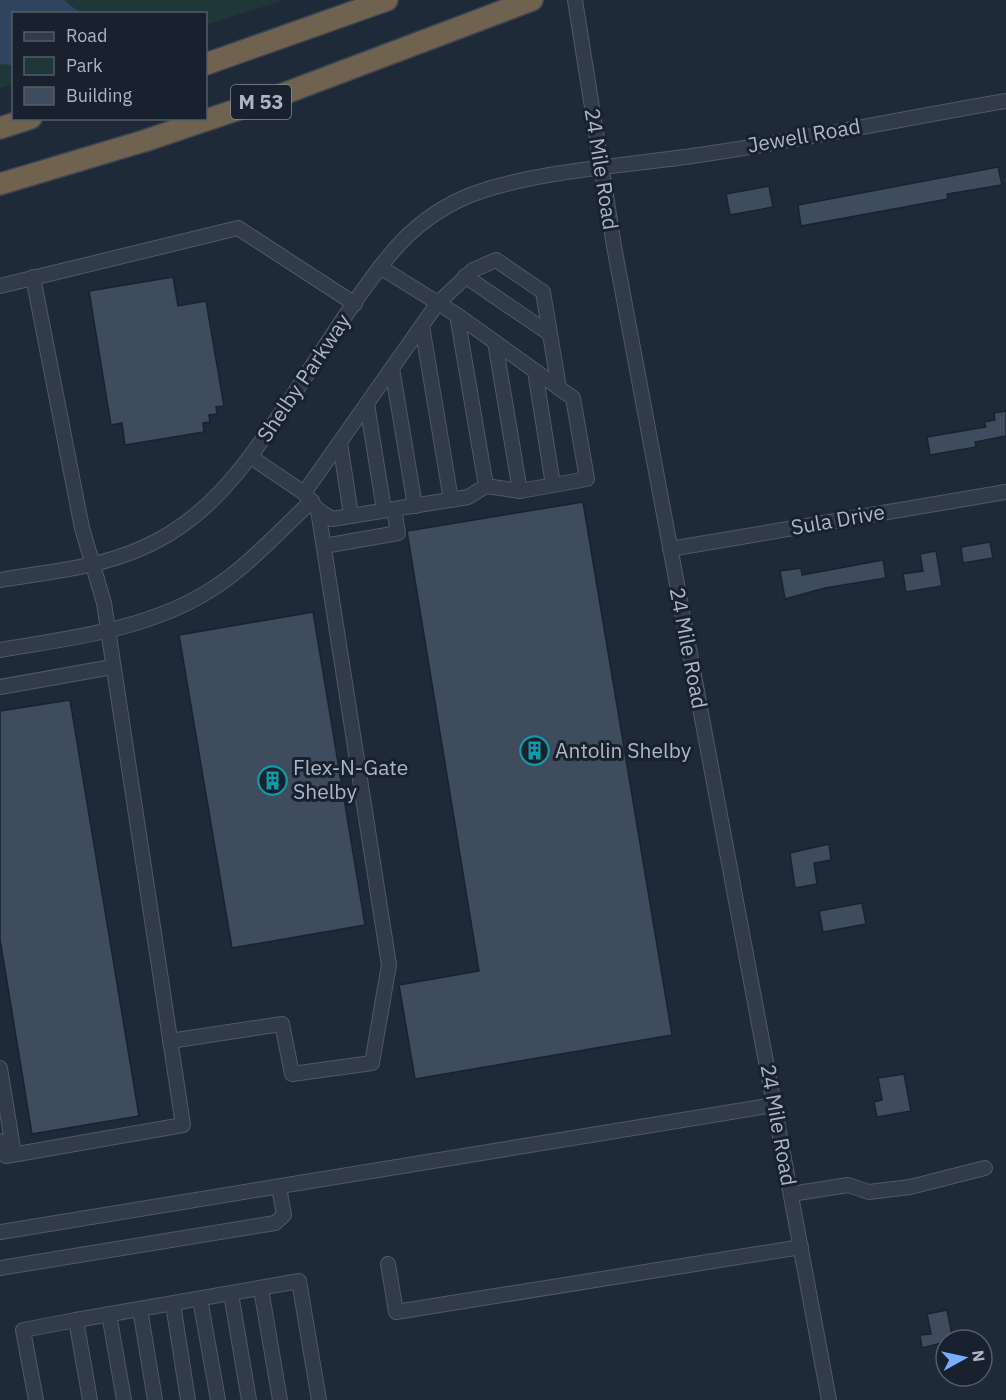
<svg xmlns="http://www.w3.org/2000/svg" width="1006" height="1400" font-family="'IBM Plex Sans',sans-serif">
	<rect width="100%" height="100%" fill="#1e2a38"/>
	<polygon fill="#203739" points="0,0 285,0 206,25 206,14 14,14 13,84 0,88"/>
	<polygon fill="#2f445f" points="0,0 64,0 80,13 14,14 13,65 0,64"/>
	<g fill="#3f4c5e" stroke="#19232f" stroke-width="1.5">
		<polygon points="998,167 1002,185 947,194 948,199 801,226 798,205"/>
		<polygon points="769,186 773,207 730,215 726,194"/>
		<polygon points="173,277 178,306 206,301 224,406 216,407 217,414 209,415 210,422 203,423 204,432 125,445 122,423 111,425 89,291"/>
		<polygon points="1006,411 1006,436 975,442 976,447 930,455 927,437 986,427 984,422 995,420 994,413"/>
		<polygon points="583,502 672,1035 415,1079 399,985 479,971 407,531"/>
		<polygon points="990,542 993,558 963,563 961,547"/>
		<polygon points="936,551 942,586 906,592 903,574 923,571 920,554"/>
		<polygon points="883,560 886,578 825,588 785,599 780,571 801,568 802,575"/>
		<polygon points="313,612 365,925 232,948 179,635"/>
		<polygon points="70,700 139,1116 32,1134 0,939 0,711"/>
		<polygon points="829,844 831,860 814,863 817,884 795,888 790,853"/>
		<polygon points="862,903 866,924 823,932 819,911"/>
		<polygon points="904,1074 911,1111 877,1117 874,1102 882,1100 878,1078"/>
		<polygon points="947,1310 953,1340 922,1348 920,1335 931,1334 927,1314"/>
	</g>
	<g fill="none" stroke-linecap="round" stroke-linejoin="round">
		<defs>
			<g id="minor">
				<polyline points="575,0 614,246 829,1400"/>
				<polyline points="465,276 550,334"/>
				<polyline points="0,286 238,228 355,304"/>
				<polyline points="457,315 486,486"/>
				<polyline points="422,326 451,500"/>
				<polyline points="495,342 520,491"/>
				<polyline points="392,368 415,506"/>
				<polyline points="535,371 553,485"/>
				<polyline points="367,404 384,510"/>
				<polyline points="340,443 351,515"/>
				<polyline points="304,493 437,304 473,270 496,260 543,292 559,388"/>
				<polyline points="318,510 332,519 468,497 486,486 520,491 587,479 573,398 457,315 380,267"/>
				<polyline points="324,546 398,533 394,509"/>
				<polyline points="670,549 1006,492"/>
				<path d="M0,580C47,572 98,568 142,548C207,520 244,467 283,410C318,359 350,304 389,256C410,230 437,209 468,196C532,171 623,166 692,156C797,141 901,119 1006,101"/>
				<path d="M0,650C71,638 146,630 209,591C247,568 279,531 312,501"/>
				<polyline points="0,687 112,667"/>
				<polyline points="170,1041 282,1024 292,1074 372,1063 389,965 318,510 304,493 251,457"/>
				<polyline points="0,1068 14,1154"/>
				<polyline points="0,1141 6,1156 183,1125 104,603 82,528 33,277"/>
				<polyline points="791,1194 848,1185 869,1192 910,1187 985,1168"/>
				<polyline points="0,1232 774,1105"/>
				<polyline points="388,1264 396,1312 801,1247"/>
				<polyline points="0,1268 275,1223 284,1215 279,1187"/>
				<polyline points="261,1289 280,1400"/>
				<polyline points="231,1294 249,1400"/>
				<polyline points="200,1299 218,1400"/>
				<polyline points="173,1304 188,1400"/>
				<polyline points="140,1309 155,1400"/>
				<polyline points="109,1314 124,1400"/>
				<polyline points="36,1400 23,1330 76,1320"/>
				<polyline points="90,1400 76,1320 299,1281 319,1400"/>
			</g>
			<g id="highway">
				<polyline points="206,64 387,0"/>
				<polyline points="0,128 31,118"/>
				<polyline points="0,184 144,141 275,97 532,0"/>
			</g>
		</defs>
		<use href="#minor" stroke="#4f5967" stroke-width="16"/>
		<use href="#highway" stroke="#3c4653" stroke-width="24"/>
		<use href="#minor" stroke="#323c49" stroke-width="14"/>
		<use href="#highway" stroke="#6f624e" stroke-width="21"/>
	</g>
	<defs>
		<symbol id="building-ring" viewBox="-11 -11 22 22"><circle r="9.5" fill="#18212d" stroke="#0f9aa8" stroke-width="1.5"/><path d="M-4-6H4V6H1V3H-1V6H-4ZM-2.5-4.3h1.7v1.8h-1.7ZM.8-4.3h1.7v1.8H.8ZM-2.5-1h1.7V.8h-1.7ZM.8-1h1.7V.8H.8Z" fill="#0f9aa8"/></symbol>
	</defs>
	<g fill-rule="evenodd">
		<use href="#building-ring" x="518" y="734" width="33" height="33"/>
		<use href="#building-ring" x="256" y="764" width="33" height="33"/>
	</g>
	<g text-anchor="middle" stroke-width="6" stroke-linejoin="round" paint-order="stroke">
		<rect fill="#18212d" stroke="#808998" stroke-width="1.5" x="231" y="85" width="60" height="34" rx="4.5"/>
		<g font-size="20" font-weight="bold" fill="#acb6c6">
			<text x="261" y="109">M 53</text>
		</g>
		<g font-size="21" fill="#acb6c6" stroke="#18212d">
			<text transform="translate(804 136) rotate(-10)" y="7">Jewell Road</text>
			<text transform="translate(601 169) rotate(81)" y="7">24 Mile Road</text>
			<text transform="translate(304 378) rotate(-56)" y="7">Shelby Parkway</text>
			<text transform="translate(838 520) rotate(-10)" y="7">Sula Drive</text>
			<text transform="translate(688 648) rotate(79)" y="7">24 Mile Road</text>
			<text transform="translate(778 1125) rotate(80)" y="7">24 Mile Road</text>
		</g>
		<g font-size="21" fill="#acb6c6" stroke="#18212d" text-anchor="start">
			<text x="555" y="758">Antolin Shelby</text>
			<text x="293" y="775">Flex-N-Gate<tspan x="293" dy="24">Shelby</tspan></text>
		</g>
	</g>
	<rect x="12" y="12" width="195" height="108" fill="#18212d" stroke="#535d6a" stroke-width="1.5"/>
	<rect x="24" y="32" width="30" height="9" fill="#323c49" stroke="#535d6a" stroke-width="1.5"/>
	<text x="66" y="42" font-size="18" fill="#acb6c6">Road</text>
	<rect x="24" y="57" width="30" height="18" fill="#203739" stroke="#535d6a" stroke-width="1.5"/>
	<text x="66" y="72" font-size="18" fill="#acb6c6">Park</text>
	<rect x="24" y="87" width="30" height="18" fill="#3f4c5e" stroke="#535d6a" stroke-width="1.5"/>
	<text x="66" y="102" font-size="18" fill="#acb6c6">Building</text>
	<g transform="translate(964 1358) rotate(82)"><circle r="28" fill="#18212d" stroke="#535d6a" stroke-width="1.5"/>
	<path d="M0-4.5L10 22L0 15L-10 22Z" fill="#77afff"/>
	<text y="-9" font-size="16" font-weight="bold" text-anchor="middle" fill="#acb6c6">N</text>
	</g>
</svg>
